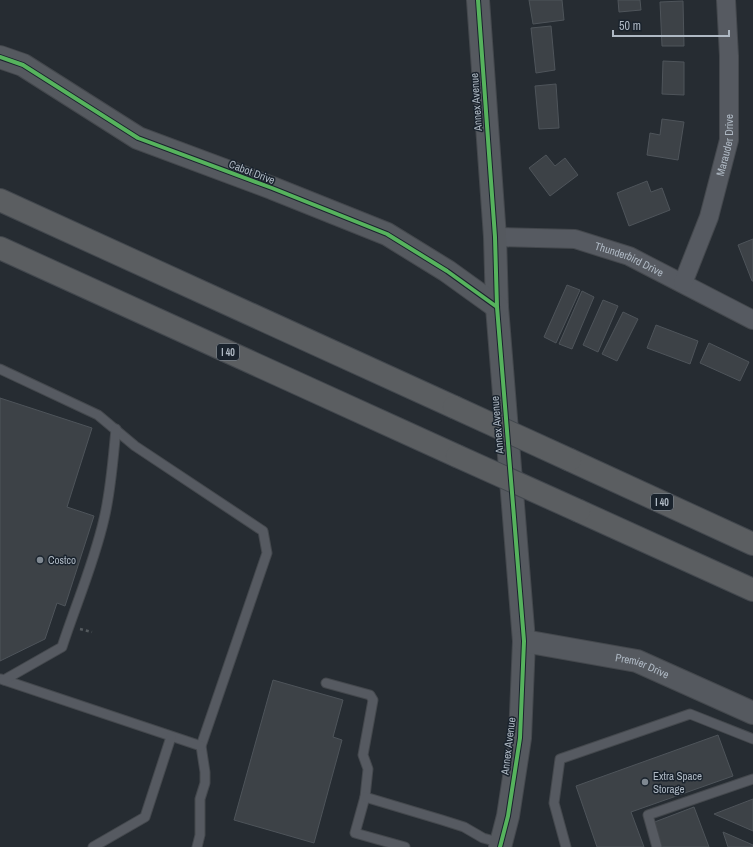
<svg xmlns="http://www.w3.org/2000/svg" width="753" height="847" font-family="'Archivo Narrow',sans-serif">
	<rect width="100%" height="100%" fill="#262c32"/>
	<g fill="#3d4247" stroke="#4e545a">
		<polygon points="529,0 562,0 564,20 533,24"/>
		<polygon points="618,0 640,0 641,10 619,12"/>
		<polygon points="683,1 684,46 662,46 660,2"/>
		<polygon points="551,26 555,70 536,73 531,28"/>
		<polygon points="663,61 684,62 684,95 662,94"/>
		<polygon points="556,84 559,128 539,129 535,86"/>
		<polygon points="662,119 684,122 678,160 647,155 650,133 660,135"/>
		<polygon points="546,155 555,166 565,158 578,175 550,196 529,168"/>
		<polygon points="647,181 651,192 662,188 670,210 629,226 617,193"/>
		<polygon points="753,239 753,281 752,281 738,245"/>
		<polygon points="567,285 580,290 556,343 544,337"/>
		<polygon points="582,291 594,297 572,349 559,344"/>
		<polygon points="603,300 618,306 598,352 583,345"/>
		<polygon points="623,312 638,319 617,361 602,354"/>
		<polygon points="656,325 698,341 690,364 647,348"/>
		<polygon points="709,343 749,362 740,381 700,363"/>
		<polygon points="0,398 92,428 67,507 94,516 65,606 57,603 45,639 0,661"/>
		<polygon points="273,680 343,700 333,737 342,740 314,843 234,820"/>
		<polygon points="718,735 733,776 631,812 644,847 597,847 576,786"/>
		<polygon points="753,799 753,831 714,814"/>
		<polygon points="694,807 709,847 661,847 652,823"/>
		<polygon points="723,832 753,845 753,847 728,847"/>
	</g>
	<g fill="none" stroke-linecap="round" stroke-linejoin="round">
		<defs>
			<g id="lane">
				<polyline points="0,369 98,415 135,446 263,531 267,553 201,746 205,772 205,783 200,799 200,835 197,847"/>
				<polyline points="1,679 201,746"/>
				<path d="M4,680L62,647C76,604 94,563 104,519C111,490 113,459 116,429"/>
				<polyline points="326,683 370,695 373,700 363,755 368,769 365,797 355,833 405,847"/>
				<polyline points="365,797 442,820 464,827 483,838 502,843"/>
				<polyline points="93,847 145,817 171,737"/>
				<polyline points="566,847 554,803 560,759 690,714 753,739"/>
				<polyline points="657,847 648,815 753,779"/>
			</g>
			<g id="street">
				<path id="s1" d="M495,237L575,239L629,256L753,320"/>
				<path id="s2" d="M683,283L709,217L729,140V56L726,0"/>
			</g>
			<g id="secondary">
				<polyline points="478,0 495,237 497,307 524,641 520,738 508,816 500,847"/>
				<polyline points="0,57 23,65 138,138 272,188 387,234 447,271 497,307"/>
				<path id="s3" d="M524,641L637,661L753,713"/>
			</g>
			<g id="highway">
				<polyline points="0,200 454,407"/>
				<polyline points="0,248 457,456"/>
				<polyline points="570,460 753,544"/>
				<polyline points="579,511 753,590"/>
			</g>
		</defs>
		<use href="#lane" stroke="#44484d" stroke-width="11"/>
		<use href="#street" stroke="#44484d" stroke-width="20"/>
		<use href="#secondary" stroke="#44484d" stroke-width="24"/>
		<use href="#highway" stroke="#43484e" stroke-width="24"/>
		<polyline stroke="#545a5e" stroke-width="2.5" stroke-dasharray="3 3" stroke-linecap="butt" points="80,629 92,632"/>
		<use href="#lane" stroke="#565a61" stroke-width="9"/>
		<use href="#street" stroke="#565a61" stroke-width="18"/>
		<use href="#secondary" stroke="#55595f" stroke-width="22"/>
		<use href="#highway" stroke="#5b5e61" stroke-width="22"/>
		<defs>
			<g id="highway-bridge">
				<polyline points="454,407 570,460"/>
				<polyline points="457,456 579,511"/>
			</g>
		</defs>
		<use href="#highway-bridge" stroke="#43484e" stroke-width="24" stroke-linecap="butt"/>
		<use href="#highway-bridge" stroke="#5b5e61" stroke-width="22"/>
		<defs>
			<g id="cycleway">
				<polyline points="478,0 495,237 497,307 524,641 520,738 508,816 500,847"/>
				<polyline points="0,57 23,65 138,138 272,188 387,234 447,271 497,307"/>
			</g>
		</defs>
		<use href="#cycleway" stroke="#1a232d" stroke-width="6"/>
		<use href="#cycleway" stroke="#56b35d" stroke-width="4"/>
	</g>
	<g fill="#7f8891" stroke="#1a232d" stroke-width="1.5">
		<circle cx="40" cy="560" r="4"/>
		<circle cx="645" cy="782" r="4"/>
	</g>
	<g text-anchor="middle" stroke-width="3" stroke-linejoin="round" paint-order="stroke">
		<g fill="#1a232d" stroke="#828c97" stroke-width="1">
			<rect x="217" y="344" width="22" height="16" rx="3"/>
			<rect x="651" y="494" width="22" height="16" rx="3"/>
		</g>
		<g font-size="10" font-weight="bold" fill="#afb9c4">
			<text x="228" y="356">I 40</text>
			<text x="662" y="506">I 40</text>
		</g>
		<g font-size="11" fill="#afb9c4" stroke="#1a232d">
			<text transform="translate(476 102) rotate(-94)" y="4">Annex Avenue</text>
			<text dy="4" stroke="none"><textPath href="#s2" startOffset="145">Marauder Drive</textPath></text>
			<text transform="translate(252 172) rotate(21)" y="4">Cabot Drive</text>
			<text dy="4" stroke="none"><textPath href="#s1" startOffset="138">Thunderbird Drive</textPath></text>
			<text transform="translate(497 425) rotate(-95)" y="4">Annex Avenue</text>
			<text dy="4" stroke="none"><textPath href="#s3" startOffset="121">Premier Drive</textPath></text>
			<text transform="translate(508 746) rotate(-83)" y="4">Annex Avenue</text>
		</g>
		<g font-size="11" fill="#afb9c4" stroke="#1a232d" text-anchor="start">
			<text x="48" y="564">Costco</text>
			<text x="653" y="780">Extra Space<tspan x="653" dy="13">Storage</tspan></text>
		</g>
	</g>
	<path d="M613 30v6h116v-6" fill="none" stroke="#afb9c4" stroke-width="2"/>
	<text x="619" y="30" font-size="12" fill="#afb9c4" stroke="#1a232d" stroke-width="3" paint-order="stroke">50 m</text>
</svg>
